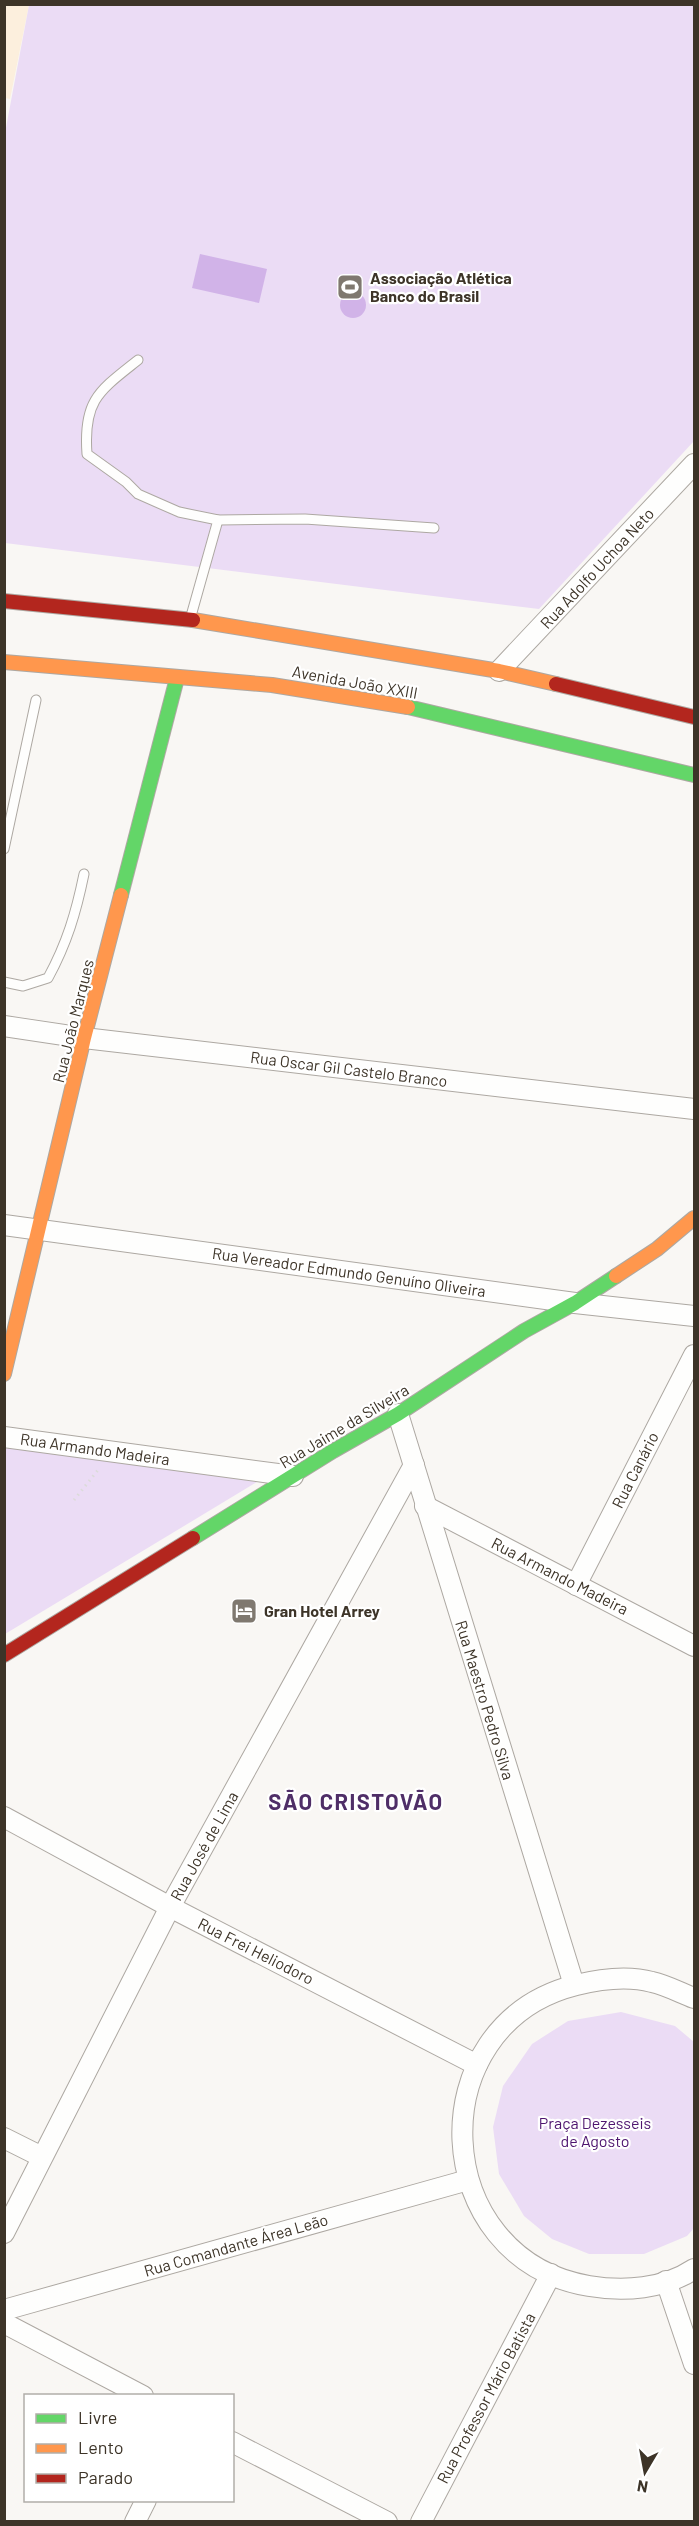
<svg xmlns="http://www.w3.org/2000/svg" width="699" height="2526" font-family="Barlow,sans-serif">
	<rect width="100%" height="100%" fill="#f9f7f4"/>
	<polygon fill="#fcefdd" points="4,5 29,5 10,99 5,98"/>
	<g fill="#ebdcf5">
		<polygon points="29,5 694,5 694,441 539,609 5,543 5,133"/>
		<polygon points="6,1444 257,1482 5,1634"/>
		<polygon points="621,2012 675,2026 694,2042 694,2228 687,2236 644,2254 589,2254 552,2239 524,2216 499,2174 493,2127 503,2086 532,2044 568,2021"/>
	</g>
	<g fill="#d1b3e8">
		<polygon points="200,254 267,269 259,303 192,288"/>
		<circle cx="353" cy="305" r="13"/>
	</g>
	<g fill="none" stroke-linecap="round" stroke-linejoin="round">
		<defs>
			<g id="lane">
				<path d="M138,360C99,391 83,400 87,454L126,482L138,494L179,512L218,520L305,519L434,528"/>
				<polyline points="191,616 218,520"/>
				<polyline points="4,849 36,700"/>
				<path d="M4,982L23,986L48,978C67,943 76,913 84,874"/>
			</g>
			<g id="street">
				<polyline points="499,671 694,464"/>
				<polyline points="4,1026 84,1038 694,1109"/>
				<polyline points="4,1225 575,1303 694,1316"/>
				<polyline points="398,1414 574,1985"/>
				<polyline points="4,1437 293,1476"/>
				<polyline points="425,1506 694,1646"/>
				<polyline points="576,1585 694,1355"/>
				<polyline points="4,1817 170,1907 477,2065"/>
				<path d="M694,1998C681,1993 666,1985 652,1982C627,1975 600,1979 576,1985C417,2025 428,2259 589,2286C624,2292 664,2289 694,2269"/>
				<polyline points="4,2138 42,2157"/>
				<polyline points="4,2233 170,1907 414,1465"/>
				<polyline points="666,2281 694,2364"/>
				<polyline points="4,2310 468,2180"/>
				<polyline points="4,2323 143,2396"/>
				<polyline points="232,2442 387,2522"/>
				<polyline points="135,2522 146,2500"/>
				<polyline points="421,2522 551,2274"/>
			</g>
			<g id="fast">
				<polyline points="408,707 694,775"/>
				<polyline points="121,895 177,678"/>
				<polyline points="193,1538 333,1451 398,1414 524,1331 575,1303 616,1276"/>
			</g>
			<g id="slow">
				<polyline points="193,620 499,671 556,684"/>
				<polyline points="4,662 272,685 408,707"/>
				<polyline points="616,1276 657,1249 694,1218"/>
				<polyline points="4,1374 84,1038 121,895"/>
			</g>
			<g id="jam">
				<polyline points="4,601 193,620"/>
				<polyline points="556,684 694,717"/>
				<polyline points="4,1655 193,1538"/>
			</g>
		</defs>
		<use href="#lane" stroke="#ada8a2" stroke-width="11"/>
		<use href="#street" stroke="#ada8a2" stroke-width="22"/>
		<use href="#fast" stroke="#ada8a2" stroke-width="16"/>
		<use href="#slow" stroke="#ada8a2" stroke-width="16"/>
		<use href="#jam" stroke="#ada8a2" stroke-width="16"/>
		<polyline stroke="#dcdbda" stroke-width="3" stroke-dasharray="1.5 4.5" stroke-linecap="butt" points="74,1500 98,1470"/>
		<use href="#lane" stroke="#fefefd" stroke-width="9"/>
		<use href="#street" stroke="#fefefd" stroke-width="20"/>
		<use href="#fast" stroke="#63d668" stroke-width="14"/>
		<use href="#slow" stroke="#ff974d" stroke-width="14"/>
		<use href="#jam" stroke="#b3261e" stroke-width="14"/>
	</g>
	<defs>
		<symbol id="stadium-square" viewBox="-11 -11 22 22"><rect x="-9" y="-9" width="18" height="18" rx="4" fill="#7f786f" stroke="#fff"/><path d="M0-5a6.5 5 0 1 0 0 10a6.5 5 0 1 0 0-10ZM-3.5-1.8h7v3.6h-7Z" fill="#fff"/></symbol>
		<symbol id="hotel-square" viewBox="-11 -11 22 22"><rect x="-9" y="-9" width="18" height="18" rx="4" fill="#7f786f" stroke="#fff"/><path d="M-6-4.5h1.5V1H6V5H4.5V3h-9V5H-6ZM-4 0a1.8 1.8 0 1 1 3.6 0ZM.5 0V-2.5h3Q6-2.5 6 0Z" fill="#fff"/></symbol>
	</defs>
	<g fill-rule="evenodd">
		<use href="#stadium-square" x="335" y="272" width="30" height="30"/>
		<use href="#hotel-square" x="229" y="1596" width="30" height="30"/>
	</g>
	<g text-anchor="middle" stroke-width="4.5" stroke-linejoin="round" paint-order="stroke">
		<g font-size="16" font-weight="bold" fill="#3d3428" stroke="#fff" text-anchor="start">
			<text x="370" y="284">Associação Atlética<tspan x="370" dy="18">Banco do Brasil</tspan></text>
			<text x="264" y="1617">Gran Hotel Arrey</text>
		</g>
		<g font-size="16" fill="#3d3428" stroke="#fff">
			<text transform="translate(597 568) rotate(-47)" y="6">Rua Adolfo Uchoa Neto</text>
			<text transform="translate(355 682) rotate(10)" y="6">Avenida João XXIII</text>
			<text transform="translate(73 1021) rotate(-76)" y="6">Rua João Marques</text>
			<text transform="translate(349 1069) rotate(7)" y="6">Rua Oscar Gil Castelo Branco</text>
			<text transform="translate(349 1272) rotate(8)" y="6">Rua Vereador Edmundo Genuíno Oliveira</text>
			<text transform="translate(344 1426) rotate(-31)" y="6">Rua Jaime da Silveira</text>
			<text transform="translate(95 1449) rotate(8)" y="6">Rua Armando Madeira</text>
			<text transform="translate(635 1470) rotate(-63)" y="6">Rua Canário</text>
			<text transform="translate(560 1576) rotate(27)" y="6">Rua Armando Madeira</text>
			<text transform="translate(485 1700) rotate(73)" y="6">Rua Maestro Pedro Silva</text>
			<text transform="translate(204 1846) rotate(-61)" y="6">Rua José de Lima</text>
			<text transform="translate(256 1951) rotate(27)" y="6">Rua Frei Heliodoro</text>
			<text transform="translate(236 2245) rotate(-16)" y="6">Rua Comandante Área Leão</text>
			<text transform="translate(486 2398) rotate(-62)" y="6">Rua Professor Mário Batista</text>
		</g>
		<g font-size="16" fill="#4e156f" stroke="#fff">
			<text x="595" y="2129">Praça Dezesseis<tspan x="595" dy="18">de Agosto</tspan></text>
		</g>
		<g font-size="22" font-weight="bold" letter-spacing="1.5" fill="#4f2e67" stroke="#fff">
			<text x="356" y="1810">SÃO CRISTOVÃO</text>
		</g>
	</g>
	<rect width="699" height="2526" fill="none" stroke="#3d3428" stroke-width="12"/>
	<rect x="24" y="2394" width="210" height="108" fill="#ffffff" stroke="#b1aea9" stroke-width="1.5"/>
	<rect x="36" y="2414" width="30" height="9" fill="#63d668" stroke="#b1aea9" stroke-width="1.5"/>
	<text x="78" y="2424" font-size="18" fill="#3d3428">Livre</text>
	<rect x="36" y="2444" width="30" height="9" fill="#ff974d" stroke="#b1aea9" stroke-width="1.5"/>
	<text x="78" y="2454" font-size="18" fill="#3d3428">Lento</text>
	<rect x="36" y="2474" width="30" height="9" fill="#b3261e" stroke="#b1aea9" stroke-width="1.5"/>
	<text x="78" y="2484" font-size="18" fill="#3d3428">Parado</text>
	<g transform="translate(645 2472) rotate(190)" stroke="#ffffff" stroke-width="4.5" paint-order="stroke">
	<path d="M0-4.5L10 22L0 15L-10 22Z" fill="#3d3428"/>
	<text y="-9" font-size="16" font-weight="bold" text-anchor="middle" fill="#3d3428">N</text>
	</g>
</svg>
